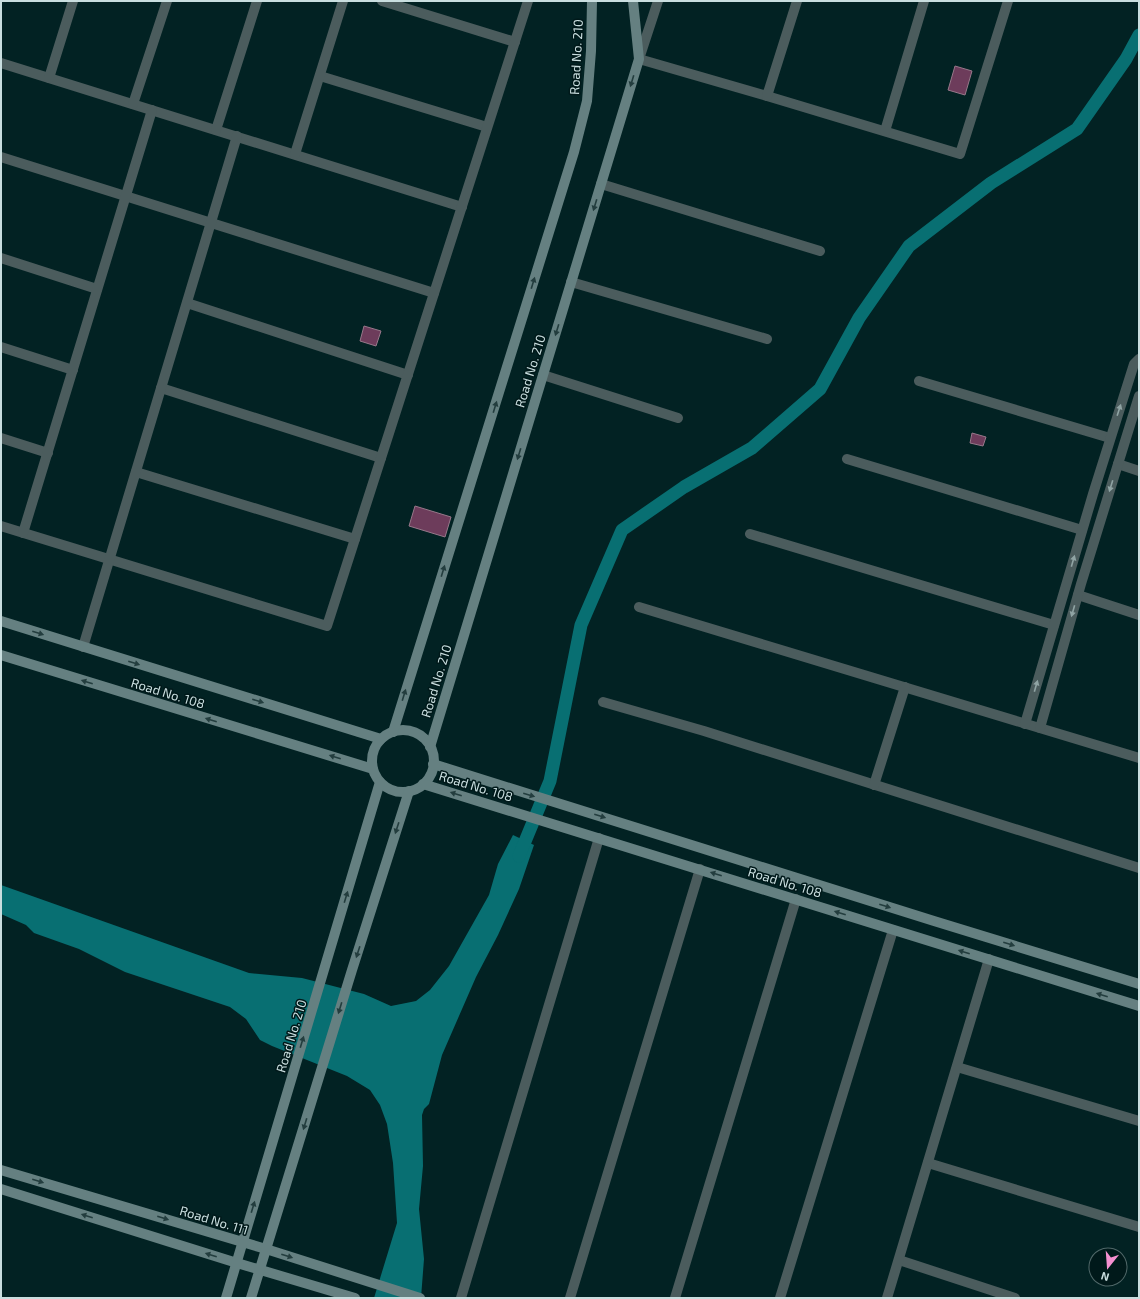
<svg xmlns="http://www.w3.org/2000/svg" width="1140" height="1299" font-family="'Exo 2',sans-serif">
	<rect width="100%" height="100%" fill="#022223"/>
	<polygon fill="#086f72" points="513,835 534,845 519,889 498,935 476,977 442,1055 429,1104 424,1109 422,1115 423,1166 419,1209 424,1259 421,1298 374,1298 397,1223 393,1163 387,1124 380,1105 370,1090 347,1076 272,1046 260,1040 246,1019 230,1007 125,972 79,949 34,933 26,925 1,914 1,885 249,973 302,978 364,994 391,1006 416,1001 430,990 449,966 489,895 498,864"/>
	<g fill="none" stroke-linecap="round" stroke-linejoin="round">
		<polyline stroke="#086f72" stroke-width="13" points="519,856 550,781 581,625 622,530 684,487 752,448 820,389 859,318 909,246 991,183 1077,129 1126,59 1139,35"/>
	</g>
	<g fill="#6d3c5b" stroke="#97788a">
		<polygon points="955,66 972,71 965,95 948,90"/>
		<polygon points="364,326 381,331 376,346 360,341"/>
		<polygon points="972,433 986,437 983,446 970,443"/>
		<polygon points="415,506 451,517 445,537 409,526"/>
	</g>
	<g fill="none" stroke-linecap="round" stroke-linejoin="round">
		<g stroke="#4b5c5d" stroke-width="10">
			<polyline points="382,1 515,42"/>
			<polyline points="658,1 639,59 767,96 960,154 1008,1"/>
			<polyline points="1,63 462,207"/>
			<polyline points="320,76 487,127"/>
			<polyline points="49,78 73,1"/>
			<polyline points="767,96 797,1"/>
			<polyline points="133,104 167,1"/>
			<polyline points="216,130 257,1"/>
			<polyline points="885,131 924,1"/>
			<polyline points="295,154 343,1"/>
			<polyline points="1,157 434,293"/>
			<polyline points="601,184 820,251"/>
			<polyline points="1,258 97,289"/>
			<polyline points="571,282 767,339"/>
			<polyline points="187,303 408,375"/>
			<polyline points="1,347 73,370"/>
			<polyline points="543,375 678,418"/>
			<polyline points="919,381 1110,438"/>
			<polyline points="161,388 381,458"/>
			<polyline points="1,438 48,453"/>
			<polyline points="847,459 1082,530"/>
			<polyline points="1118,464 1139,471"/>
			<polyline points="136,472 355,539"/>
			<polyline points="1,526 327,626 528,1"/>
			<polyline points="23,533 152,110"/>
			<polyline points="750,534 1054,625"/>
			<polyline points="1078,595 1139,615"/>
			<polyline points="639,607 1139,758"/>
			<polyline points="83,647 237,136"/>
			<polyline points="603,702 704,731 1139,868"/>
			<polyline points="1025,724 1093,494 1134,364 1139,359"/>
			<polyline points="1040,728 1081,584 1139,396"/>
			<polyline points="874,785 905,687"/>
			<polyline points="957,1067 1139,1121"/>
			<polyline points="928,1163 1139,1227"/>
			<polyline points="899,1260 1015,1298"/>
			<polyline points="461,1298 599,838"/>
			<polyline points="570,1298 700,869"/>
			<polyline points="675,1298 796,899"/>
			<polyline points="780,1298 893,930"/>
			<polyline points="887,1298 989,959"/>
		</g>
		<g stroke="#658081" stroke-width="10">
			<polyline points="1,621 381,739"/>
			<polyline points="1,655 373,769"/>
			<circle cx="403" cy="761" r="31"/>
			<polyline points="393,732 574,152 587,101 591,51 592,1"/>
			<polyline points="430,747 639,59 633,1"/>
			<polyline points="433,764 934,921 1139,984"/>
			<polyline points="423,784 1139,1006"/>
			<polyline points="1,1170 266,1249 420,1298"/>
			<polyline points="1,1189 237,1263 355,1298"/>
			<polyline points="226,1298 380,782"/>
			<polyline points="251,1298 352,970 409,791"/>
		</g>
	</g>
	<defs><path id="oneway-solid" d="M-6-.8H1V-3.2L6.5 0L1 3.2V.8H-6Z"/></defs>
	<g fill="#233d3e">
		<use href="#oneway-solid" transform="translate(632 81) rotate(107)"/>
		<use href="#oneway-solid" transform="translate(595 205) rotate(107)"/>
		<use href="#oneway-solid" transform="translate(533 283) rotate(-73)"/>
		<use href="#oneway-solid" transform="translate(557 330) rotate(107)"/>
		<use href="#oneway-solid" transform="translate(495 407) rotate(-73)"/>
		<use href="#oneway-solid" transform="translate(519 454) rotate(107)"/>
		<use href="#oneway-solid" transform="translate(443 571) rotate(-73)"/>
		<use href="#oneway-solid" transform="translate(38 633) rotate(17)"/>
		<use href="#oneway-solid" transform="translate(134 663) rotate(17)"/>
		<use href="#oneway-solid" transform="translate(87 682) rotate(-163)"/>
		<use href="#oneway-solid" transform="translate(404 695) rotate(-73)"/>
		<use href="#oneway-solid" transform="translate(258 701) rotate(17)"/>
		<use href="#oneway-solid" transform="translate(211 720) rotate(-163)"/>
		<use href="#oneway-solid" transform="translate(335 757) rotate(-163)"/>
		<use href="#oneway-solid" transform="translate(456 794) rotate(-163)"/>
		<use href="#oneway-solid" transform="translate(529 795) rotate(16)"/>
		<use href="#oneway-solid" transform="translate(600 816) rotate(17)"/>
		<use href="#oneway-solid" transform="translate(397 828) rotate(108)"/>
		<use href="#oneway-solid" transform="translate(716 874) rotate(-163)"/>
		<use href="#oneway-solid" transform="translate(346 897) rotate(-73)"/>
		<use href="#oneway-solid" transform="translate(885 906) rotate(18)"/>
		<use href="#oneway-solid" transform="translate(840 913) rotate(-163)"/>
		<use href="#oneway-solid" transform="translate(1009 944) rotate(17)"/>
		<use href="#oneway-solid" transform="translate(358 952) rotate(108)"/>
		<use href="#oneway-solid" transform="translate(964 952) rotate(-163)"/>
		<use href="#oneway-solid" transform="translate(1102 995) rotate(-163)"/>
		<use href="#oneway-solid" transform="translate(340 1008) rotate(107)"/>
		<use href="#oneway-solid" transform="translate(302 1042) rotate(-73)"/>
		<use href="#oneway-solid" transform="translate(305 1124) rotate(107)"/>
		<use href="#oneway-solid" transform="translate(38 1181) rotate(17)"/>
		<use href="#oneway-solid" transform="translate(253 1207) rotate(-73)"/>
		<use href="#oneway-solid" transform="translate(87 1216) rotate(-163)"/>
		<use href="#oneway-solid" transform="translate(163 1218) rotate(17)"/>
		<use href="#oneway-solid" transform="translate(211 1255) rotate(-163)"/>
		<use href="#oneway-solid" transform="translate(287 1256) rotate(18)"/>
	</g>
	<g fill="#90a4a4">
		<use href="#oneway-solid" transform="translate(1119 410) rotate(-72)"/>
		<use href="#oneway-solid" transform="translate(1111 486) rotate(107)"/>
		<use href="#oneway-solid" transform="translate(1073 561) rotate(-74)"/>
		<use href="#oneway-solid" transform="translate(1073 611) rotate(106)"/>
		<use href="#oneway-solid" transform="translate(1036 686) rotate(-74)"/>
	</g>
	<g text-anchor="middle" stroke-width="3" stroke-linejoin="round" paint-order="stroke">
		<g font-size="13" fill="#c9dedf" stroke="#00191a">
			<text transform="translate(576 57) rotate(-87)" y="5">Road No. 210</text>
			<text transform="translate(530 371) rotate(-73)" y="5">Road No. 210</text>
			<text transform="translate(436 681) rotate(-73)" y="5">Road No. 210</text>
			<text transform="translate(168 693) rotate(17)" y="5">Road No. 108</text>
			<text transform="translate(476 786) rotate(17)" y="5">Road No. 108</text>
			<text transform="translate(785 882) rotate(17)" y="5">Road No. 108</text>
			<text transform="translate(291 1036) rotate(-73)" y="5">Road No. 210</text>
			<text transform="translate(214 1220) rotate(17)" y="5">Road No. 111</text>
		</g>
	</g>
	<rect width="1140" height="1299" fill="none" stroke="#c9dedf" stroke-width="4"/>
	<g transform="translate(1108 1267) rotate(197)"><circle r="19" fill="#00191a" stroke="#506869"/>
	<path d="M0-3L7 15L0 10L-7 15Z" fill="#f590d1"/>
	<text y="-6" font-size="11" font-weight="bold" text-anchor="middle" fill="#c9dedf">N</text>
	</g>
</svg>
